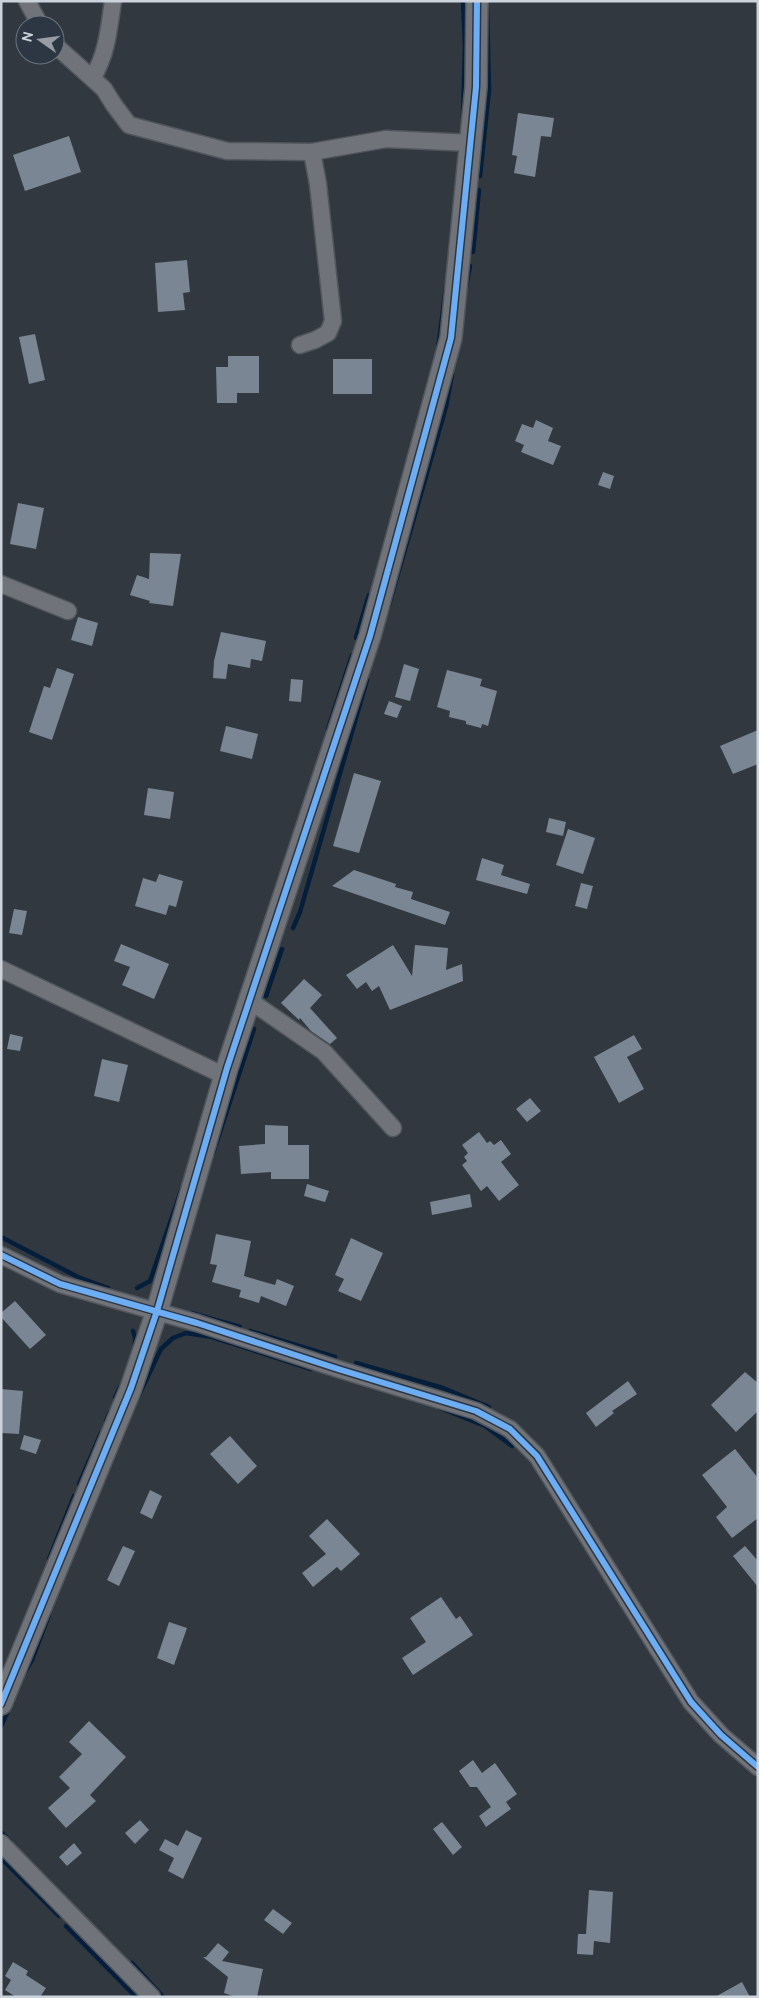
<svg xmlns="http://www.w3.org/2000/svg" width="759" height="1998" font-family="Cabin,sans-serif">
	<rect width="100%" height="100%" fill="#32383f"/>
	<g fill="none" stroke-linecap="round" stroke-linejoin="round">
		<g stroke="#041e3b" stroke-width="4.5">
			<polyline points="463,117 465,46 463,1"/>
			<polyline points="480,176 489,90 487,8"/>
			<polyline points="473,252 479,190"/>
			<polyline points="466,287 470,266"/>
			<polyline points="438,349 446,287"/>
			<polyline points="389,605 446,407 452,374"/>
			<polyline points="356,638 369,595"/>
			<polyline points="328,729 352,655"/>
			<polyline points="293,928 300,912 367,680"/>
			<polyline points="266,996 282,949"/>
			<polyline points="213,1153 254,1029"/>
			<polyline points="1,1237 78,1277 108,1288"/>
			<polyline points="137,1288 150,1281 182,1188"/>
			<polyline points="191,1313 240,1327"/>
			<polyline points="133,1331 135,1337 135,1347"/>
			<polyline points="250,1331 335,1357"/>
			<polyline points="356,1363 443,1388 489,1407"/>
			<polyline points="139,1395 161,1349 173,1338 186,1333 212,1337 311,1369"/>
			<polyline points="115,1398 120,1387"/>
			<polyline points="440,1408 485,1426 512,1446"/>
			<polyline points="106,1421 110,1412"/>
			<polyline points="79,1484 101,1433"/>
			<polyline points="49,1559 74,1496"/>
			<polyline points="25,1672 32,1660 49,1615"/>
			<polyline points="1,1726 9,1709"/>
			<polyline points="1,1832 10,1841"/>
			<polyline points="1,1858 59,1916"/>
			<polyline points="66,1926 136,1997"/>
			<polyline points="132,1963 163,1997"/>
		</g>
	</g>
	<g fill="#7a8694">
		<polygon points="518,113 554,118 551,137 541,136 535,177 514,173 517,156 512,155"/>
		<polygon points="69,136 81,172 25,191 13,155"/>
		<polygon points="187,260 190,292 183,293 185,310 158,312 155,263"/>
		<polygon points="35,334 45,380 29,384 19,337"/>
		<polygon points="228,356 259,356 259,393 237,393 237,403 217,403 216,367 228,367"/>
		<rect x="333" y="359" width="39" height="35"/>
		<polygon points="536,420 553,428 548,441 561,446 553,465 521,452 524,445 515,441 522,424 533,428"/>
		<polygon points="603,472 614,476 610,489 598,485"/>
		<polygon points="18,503 44,508 36,549 10,544"/>
		<polygon points="150,553 181,554 173,606 149,603 150,601 130,595 137,575 149,579"/>
		<polygon points="78,617 98,623 92,646 71,640"/>
		<polygon points="221,632 266,641 262,661 251,659 250,668 228,664 226,679 213,678 214,661"/>
		<polygon points="404,664 419,669 410,701 395,697"/>
		<polygon points="57,668 74,674 52,740 29,732 44,686 50,688"/>
		<polygon points="447,670 482,679 480,686 497,691 488,726 482,724 481,728 466,724 466,721 449,717 450,711 437,707"/>
		<polygon points="291,679 303,680 301,702 289,701"/>
		<polygon points="389,701 402,706 397,718 384,714"/>
		<polygon points="226,726 258,734 252,759 220,751"/>
		<polygon points="758,730 758,764 733,774 720,746"/>
		<polygon points="354,773 381,781 359,853 333,846"/>
		<polygon points="148,788 174,792 170,819 144,815"/>
		<polygon points="549,818 566,822 563,836 546,832"/>
		<polygon points="568,829 595,838 583,874 556,865"/>
		<polygon points="482,858 504,865 501,875 530,884 527,894 476,880"/>
		<polygon points="354,870 396,884 395,887 413,892 411,899 450,912 445,925 332,886"/>
		<polygon points="159,874 183,881 176,907 169,905 166,915 135,906 143,878 156,882"/>
		<polygon points="581,883 593,886 587,909 575,906"/>
		<polygon points="14,909 27,911 22,935 9,933"/>
		<polygon points="121,944 169,964 154,999 122,985 130,967 114,961"/>
		<polygon points="393,945 412,976 415,945 448,948 446,970 462,964 463,981 390,1010 379,986 372,991 366,982 357,989 346,975"/>
		<polygon points="304,979 322,995 310,1008 337,1038 330,1044 311,1031 300,1018 299,1020 281,1003"/>
		<polygon points="10,1034 23,1037 20,1051 7,1049"/>
		<polygon points="634,1035 642,1049 627,1057 644,1089 619,1103 594,1057"/>
		<polygon points="102,1059 128,1065 119,1102 94,1096"/>
		<polygon points="530,1098 541,1111 527,1122 516,1109"/>
		<polygon points="265,1125 288,1126 288,1145 309,1145 309,1179 271,1179 271,1172 241,1174 239,1146 265,1144"/>
		<polygon points="479,1132 487,1143 490,1141 494,1145 501,1140 511,1154 501,1162 519,1185 499,1201 487,1186 481,1191 462,1165 467,1161 464,1157 468,1153 462,1145"/>
		<polygon points="307,1184 329,1191 325,1202 304,1196"/>
		<polygon points="470,1194 472,1207 432,1215 430,1202"/>
		<polygon points="216,1234 251,1241 244,1276 275,1285 277,1279 294,1286 286,1306 261,1296 259,1303 239,1297 241,1290 212,1282 217,1265 210,1264"/>
		<polygon points="351,1238 383,1253 361,1301 338,1291 344,1279 335,1275"/>
		<polygon points="15,1301 46,1335 30,1349 1,1317 1,1313"/>
		<polygon points="745,1372 758,1383 758,1411 736,1432 711,1405"/>
		<polygon points="628,1381 637,1394 612,1411 614,1413 596,1427 586,1413"/>
		<polygon points="1,1389 23,1391 19,1434 1,1433"/>
		<polygon points="24,1435 41,1440 36,1454 20,1449"/>
		<polygon points="230,1436 257,1466 238,1484 210,1454"/>
		<polygon points="735,1449 758,1478 758,1518 732,1538 716,1517 727,1507 702,1475"/>
		<polygon points="150,1490 162,1496 152,1519 140,1513"/>
		<polygon points="327,1519 360,1554 341,1571 337,1567 313,1587 302,1573 326,1554 309,1536"/>
		<polygon points="123,1546 135,1551 119,1586 107,1580"/>
		<polygon points="745,1546 758,1561 758,1587 733,1556"/>
		<polygon points="441,1597 456,1619 460,1616 473,1635 413,1675 402,1658 426,1642 410,1618"/>
		<polygon points="169,1622 187,1628 174,1665 157,1658"/>
		<polygon points="89,1721 126,1757 90,1795 96,1801 66,1828 48,1808 70,1788 59,1777 82,1754 69,1742"/>
		<polygon points="473,1760 482,1773 495,1763 517,1794 506,1802 511,1809 486,1827 479,1816 491,1807 477,1787 470,1787 459,1771"/>
		<polygon points="140,1820 149,1830 135,1844 125,1833"/>
		<polygon points="442,1822 462,1847 453,1855 433,1829"/>
		<polygon points="186,1830 202,1838 183,1879 168,1871 174,1858 159,1850 165,1839 178,1846"/>
		<polygon points="74,1843 82,1853 67,1866 59,1857"/>
		<polygon points="589,1890 613,1892 610,1943 594,1941 593,1955 577,1954 578,1934 586,1934"/>
		<polygon points="273,1909 292,1923 283,1934 264,1920"/>
		<polygon points="218,1943 229,1952 222,1961 263,1969 257,1997 236,1997 224,1993 228,1977 203,1957 206,1957"/>
		<polygon points="13,1962 28,1971 26,1975 46,1988 40,1997 16,1997 5,1990 11,1980 5,1976"/>
		<polygon points="742,1982 750,1997 715,1997"/>
	</g>
	<g fill="none" stroke-linecap="round" stroke-linejoin="round">
		<defs>
			<g id="minor">
				<polyline points="27,1 40,25"/>
				<polyline points="55,45 104,89 114,105 129,125 227,151 312,152 386,139 471,143"/>
				<path d="M93,77C107,54 109,28 113,1"/>
				<polyline points="300,345 315,340 328,333 333,321 318,184 312,152"/>
				<polyline points="1,584 68,611"/>
				<polyline points="1,969 225,1076"/>
				<polyline points="249,1000 324,1052 393,1128"/>
				<polyline points="1,1255 60,1284 197,1323 338,1369 476,1411 510,1429 537,1456 691,1702 721,1735 758,1767"/>
				<polyline points="1,1843 152,1997"/>
			</g>
			<polyline id="tertiary" points="1,1704 131,1388 157,1311 227,1068 370,636 451,338 476,87 477,1"/>
		</defs>
		<use href="#minor" stroke="#51565d" stroke-width="19"/>
		<use href="#tertiary" stroke="#51565d" stroke-width="24"/>
		<use href="#minor" stroke="#70747a" stroke-width="16"/>
		<use href="#tertiary" stroke="#70747a" stroke-width="21"/>
		<defs>
			<g id="cycleway">
				<polyline points="1,1255 60,1284 197,1323 338,1369 476,1411 510,1429 537,1456 691,1702 721,1735 758,1767"/>
				<polyline points="1,1704 131,1388 157,1311 227,1068 370,636 451,338 476,87 477,1"/>
			</g>
		</defs>
		<use href="#cycleway" stroke="#2d3744" stroke-width="9"/>
		<use href="#cycleway" stroke="#6dadf4" stroke-width="6"/>
	</g>
	<rect width="759" height="1998" fill="none" stroke="#cdd3dc" stroke-width="5"/>
	<g transform="translate(40 40) rotate(284)"><circle r="24" fill="#2d3744" stroke="#6d7581"/>
	<path d="M0-4L9 19L0 12L-9 19Z" fill="#979da5"/>
	<text y="-8" font-size="14" font-weight="bold" text-anchor="middle" fill="#cdd3dc">N</text>
	</g>
</svg>
